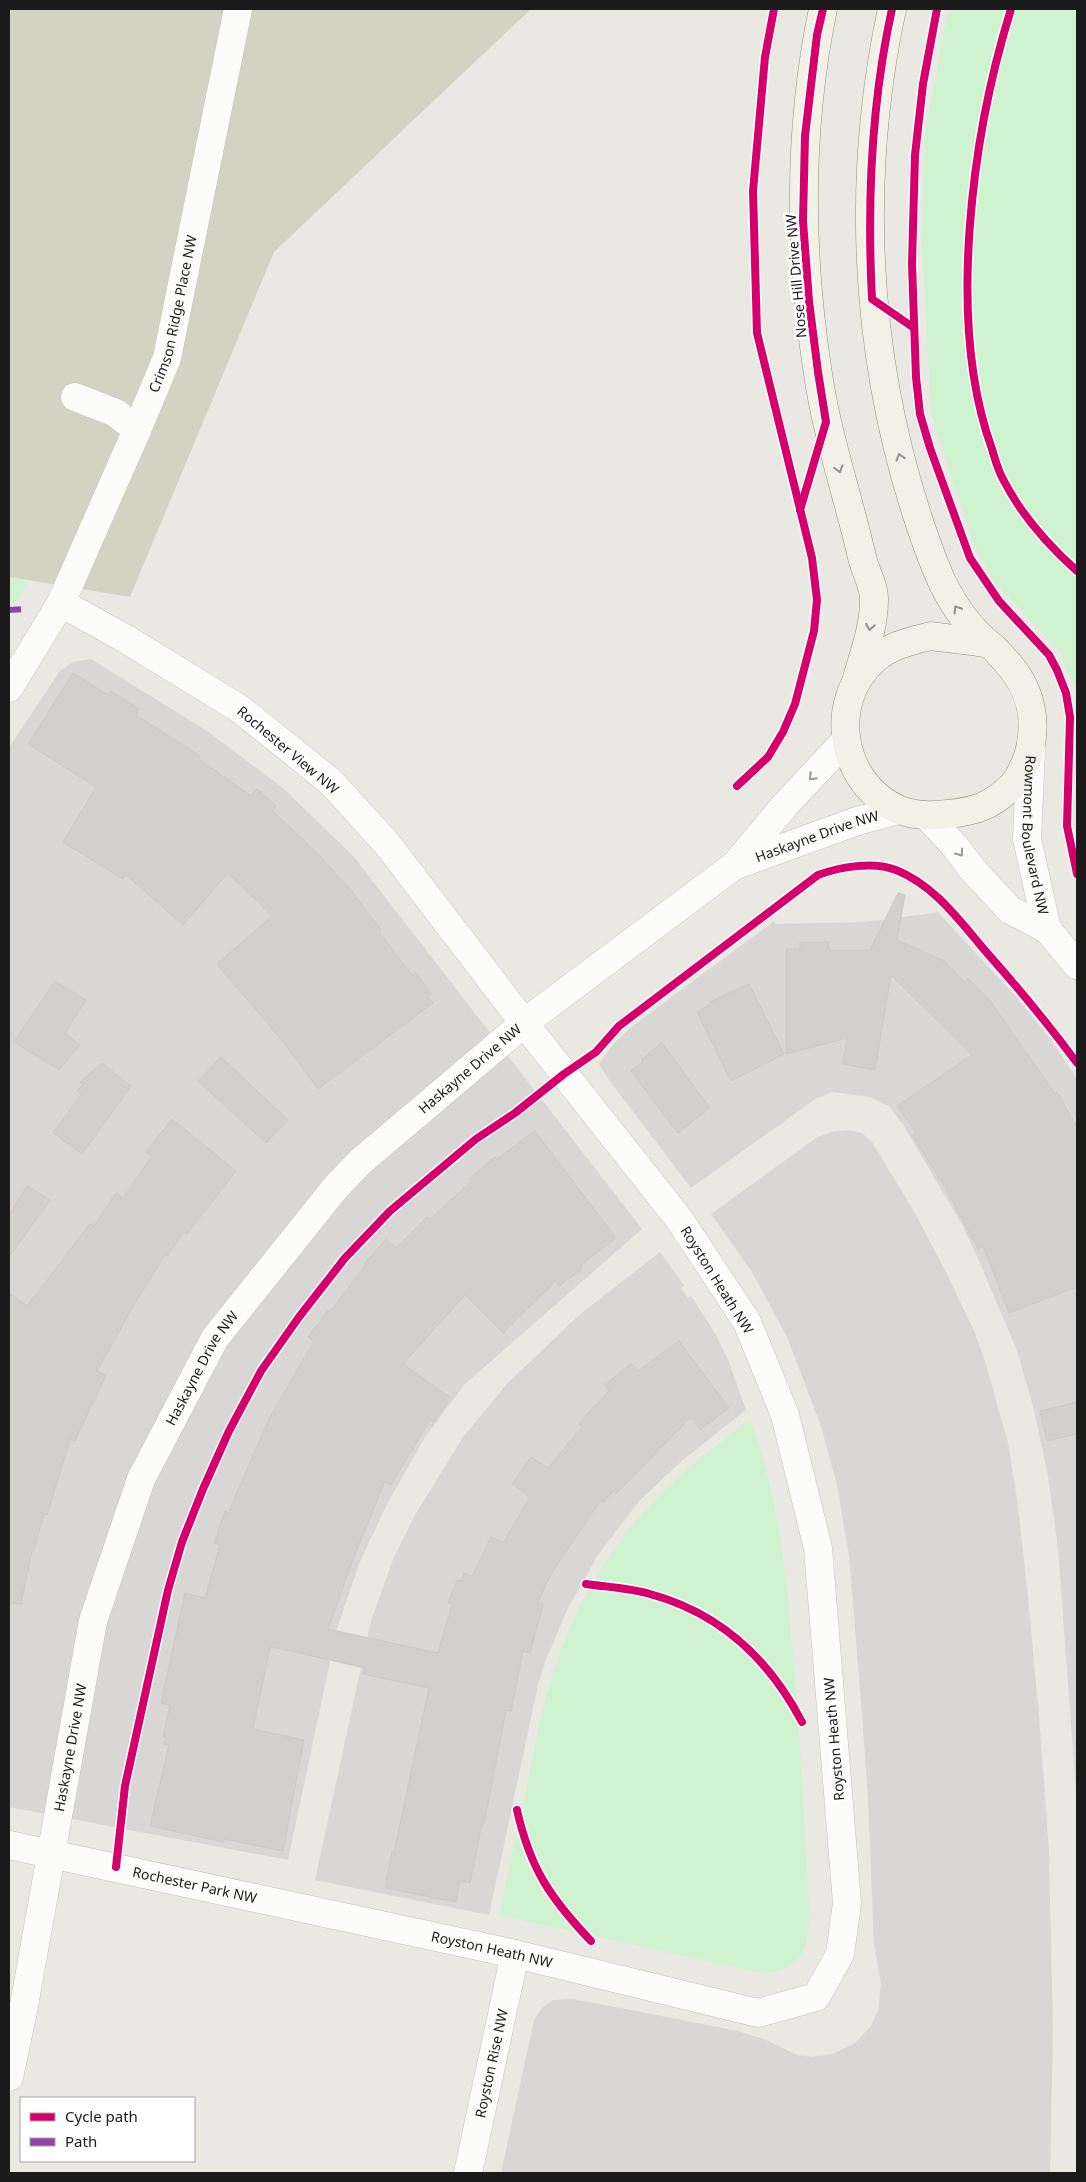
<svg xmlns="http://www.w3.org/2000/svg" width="1086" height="2182" font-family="'Noto Sans',sans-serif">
	<rect width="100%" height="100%" fill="#eae8e3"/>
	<g fill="#d9d7d5">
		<polygon points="91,659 207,731 283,788 354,857 642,1229 465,1384 425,1437 386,1506 359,1564 337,1629 288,1860 9,1807 9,745 10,746 59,672 73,662"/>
		<polygon points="937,911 1017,998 1049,1037 1077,1079 1077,1806 1058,1548 1048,1476 1033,1406 1016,1348 976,1254 961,1223 904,1126 889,1106 870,1097 833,1092 817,1098 691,1188 609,1080 599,1064 614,1043 634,1025 774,921 776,924 863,922 935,913"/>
		<polygon points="847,1130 862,1133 872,1142 915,1213 947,1274 975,1333 985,1361 1008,1443 1017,1499 1027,1588 1039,1715 1049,1851 1053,2031 1050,2173 501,2173 534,2020 542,2008 553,2000 573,1999 605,2005 738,2031 766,2040 797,2055 812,2057 833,2054 855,2043 871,2026 878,2011 881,1984 874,1944 868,1799 863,1727 849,1555 837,1485 821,1426 787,1337 752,1272 711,1214 816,1138 831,1132"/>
		<polygon points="660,1252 684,1285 681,1288 688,1298 691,1296 715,1333 729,1362 746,1410 684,1459 640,1500 598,1555 567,1610 546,1660 538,1685 489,1915 315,1880 371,1621 394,1557 415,1515 463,1437 507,1384 579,1315"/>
	</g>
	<polygon fill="#d3d3c4" points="9,9 531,9 274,252 130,597 9,577"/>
	<g fill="#cff2d1">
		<polygon points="948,9 1077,9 1077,694 1061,654 993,580 973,543 931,413 922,245 924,140"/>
		<polygon points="9,577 29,580 9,615"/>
		<path d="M749,1420C778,1492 786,1569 792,1646C798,1709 802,1772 805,1835C806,1861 813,1927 805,1948C798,1966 779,1973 761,1973L499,1915C509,1867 520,1819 530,1771C538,1730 546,1690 561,1650C581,1594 615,1541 657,1498C685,1468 718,1445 749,1420Z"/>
	</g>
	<g fill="#d2d0cc" stroke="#cdc9c4">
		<polygon points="73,673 108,695 111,691 139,709 136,715 200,756 198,758 251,796 257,789 276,806 273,811 319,855 353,893 381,930 379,932 412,975 415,972 431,994 428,997 433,1003 318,1089 284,1043 217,964 272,916 228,873 183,925 126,875 123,879 63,842 96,787 28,744"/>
		<polygon points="898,893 905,895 897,940 944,961 965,982 968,978 991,1002 1055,1094 1057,1092 1077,1127 1077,1287 1009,1313 983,1246 978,1249 946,1189 912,1135 916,1133 897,1106 972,1055 891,975 875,1070 843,1064 847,1038 786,1054 786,949 800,949 800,942 828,942 829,950 870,950"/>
		<polygon points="55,981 86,1000 65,1033 80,1045 59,1070 14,1042"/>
		<polygon points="749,984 784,1054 731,1081 697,1012 711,1004 710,1002"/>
		<polygon points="662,1043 710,1108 678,1133 631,1071 643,1062 641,1060"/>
		<polygon points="221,1057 288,1120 266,1143 198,1081"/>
		<polygon points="102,1063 131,1086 82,1154 53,1133 81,1095 77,1091 83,1084 80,1082"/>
		<polygon points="172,1119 236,1171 187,1234 184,1232 167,1256 165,1255 134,1305 97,1371 106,1375 75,1441 70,1439 47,1515 44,1514 33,1552 32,1551 21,1604 9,1603 9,1293 27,1306 90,1224 94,1226 116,1193 123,1198 152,1156 146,1152"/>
		<polygon points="535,1131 616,1238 581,1265 583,1268 559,1286 555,1282 503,1333 465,1295 403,1364 451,1398 433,1422 430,1420 391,1485 385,1481 354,1557 328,1629 438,1653 452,1604 448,1603 457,1580 461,1581 464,1573 472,1576 491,1537 503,1543 530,1497 512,1484 531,1457 548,1468 582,1427 579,1423 609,1391 605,1385 631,1363 638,1371 679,1341 729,1408 700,1430 691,1417 616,1494 613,1491 604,1502 601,1500 552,1572 538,1602 543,1604 530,1653 523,1651 511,1711 506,1710 487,1809 484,1823 482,1823 470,1883 460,1881 456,1902 385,1888 392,1852 394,1852 429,1688 363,1674 365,1668 273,1647 270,1648 253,1729 304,1740 283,1851 224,1839 223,1842 150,1826 169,1745 164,1744 166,1737 163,1736 170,1705 161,1703 185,1593 205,1598 220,1545 214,1543 225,1511 228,1513 269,1419 314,1341 308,1337 328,1310 330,1312 365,1266 364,1264 386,1239 396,1248 427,1217 430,1219 471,1182 469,1179 495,1157 497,1159"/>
		<polygon points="27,1186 50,1200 9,1257 9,1215"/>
		<polygon points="1077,1402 1077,1434 1047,1441 1040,1411"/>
	</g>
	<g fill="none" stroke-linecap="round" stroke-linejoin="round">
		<defs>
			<g id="street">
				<polyline points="75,397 116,413 137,430"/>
				<path id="s1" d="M9,688L61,603L137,430L167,358L238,9"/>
				<path id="s2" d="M1031,750L1027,839L1047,929"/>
				<polyline points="927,816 954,845 972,869 1010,910 1047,929 1077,965"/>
				<path id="s3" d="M736,865L857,821L899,810"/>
				<path id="s4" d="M9,1845L515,1954L758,2013L816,1997L840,1954L847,1903L818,1548L785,1415L747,1322L679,1219L524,1023L388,845L331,782L240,709L126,639L61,603"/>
				<path id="s5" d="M9,2077L23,2011L93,1621L141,1479L215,1338L336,1187L360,1162L524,1023L735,865L786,804L845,741"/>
				<path id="s6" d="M468,2173L515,1954"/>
			</g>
			<g id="secondary">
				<path d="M823,9C798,129 799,253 818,374C827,436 848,496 862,557C865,571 875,587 874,601C874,628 863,656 856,682"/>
				<path d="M892,9C856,176 864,349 916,512C932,561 948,611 990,645"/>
				<path d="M931,636C942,638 983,641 990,645C995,648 1000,655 1004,659C1030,686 1039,720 1028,756C1024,767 1020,777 1012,786C991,806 977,811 948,814C932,816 915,816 900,810C840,785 826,701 875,659C891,645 911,641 931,636Z"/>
			</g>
		</defs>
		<use href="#street" stroke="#c2c2bf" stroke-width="29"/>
		<use href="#secondary" stroke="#90937b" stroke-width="29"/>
		<use href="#street" stroke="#fcfcfb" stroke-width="28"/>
		<use href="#secondary" stroke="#f1f1e8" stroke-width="28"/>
		<polyline stroke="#8e44ad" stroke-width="6" stroke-dasharray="12 6" stroke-linecap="butt" points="9,610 23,609"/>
		<defs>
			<g id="cycleway">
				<path d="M892,9C871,104 867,202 872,299L914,328"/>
				<polyline points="937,9 923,84 915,155 912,264 916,377 920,414 930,448 970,558 999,601 1049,655 1057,670 1066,693 1070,717 1067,826 1077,874"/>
				<path d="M1011,9C972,135 946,323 992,449C995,459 998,471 1004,481C1022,516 1048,545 1077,571"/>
				<polyline points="800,510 826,422 818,372 809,301 803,221 805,136 817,35 823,9"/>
				<polyline points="737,786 768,757 783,732 795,704 814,631 817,600 812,558 757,333 753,191 765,57 774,9"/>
				<path d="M586,1584C607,1587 629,1588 650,1594C720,1613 769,1659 802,1722"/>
				<path d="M517,1810C530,1868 550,1898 591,1941"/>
				<path d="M116,1867L125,1786L168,1590L182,1542L203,1489L229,1431L261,1371L299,1317L345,1258L390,1211L476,1139L515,1113L564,1074L596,1052L619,1026L818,875C840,867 873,861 896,870C936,886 961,923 988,954C1019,989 1049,1025 1077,1063"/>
			</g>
		</defs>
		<use href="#cycleway" stroke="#fff" stroke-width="11"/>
		<use href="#cycleway" stroke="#d6006c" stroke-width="8"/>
	</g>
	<defs><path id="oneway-chevron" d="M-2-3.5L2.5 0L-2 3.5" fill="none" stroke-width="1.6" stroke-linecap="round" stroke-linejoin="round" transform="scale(1.25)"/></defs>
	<g stroke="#91918c">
		<use href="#oneway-chevron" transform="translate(900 457) rotate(-106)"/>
		<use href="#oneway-chevron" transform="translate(839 469) rotate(74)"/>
		<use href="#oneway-chevron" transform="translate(957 609) rotate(-123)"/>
		<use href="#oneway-chevron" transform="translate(870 627) rotate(99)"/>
	</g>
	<g stroke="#979796">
		<use href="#oneway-chevron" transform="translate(812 777) rotate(134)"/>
		<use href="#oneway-chevron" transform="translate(960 853) rotate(54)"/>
	</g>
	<g text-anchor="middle" stroke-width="5" stroke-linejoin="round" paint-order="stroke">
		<g font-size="14" fill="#1b1b1b" stroke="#fff">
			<text transform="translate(796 276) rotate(-95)" y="5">Nose Hill Drive NW</text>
			<text dy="5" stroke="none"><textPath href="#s1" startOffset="411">Crimson Ridge Place NW</textPath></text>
			<text transform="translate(288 750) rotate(40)" y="5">Rochester View NW</text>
			<text dy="5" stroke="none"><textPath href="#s2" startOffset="86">Rowmont Boulevard NW</textPath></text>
			<text dy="5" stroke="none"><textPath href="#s3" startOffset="86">Haskayne Drive NW</textPath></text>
			<text dy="5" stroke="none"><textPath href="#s5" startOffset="1145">Haskayne Drive NW</textPath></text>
			<text transform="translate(717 1280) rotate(58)" y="5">Royston Heath NW</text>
			<text dy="5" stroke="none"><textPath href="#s5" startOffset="740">Haskayne Drive NW</textPath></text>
			<text transform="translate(834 1739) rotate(-95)" y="5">Royston Heath NW</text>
			<text dy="5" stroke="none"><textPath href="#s5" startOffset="335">Haskayne Drive NW</textPath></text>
			<text dy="5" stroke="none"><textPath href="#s4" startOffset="190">Rochester Park NW</textPath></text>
			<text dy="5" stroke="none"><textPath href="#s4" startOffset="494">Royston Heath NW</textPath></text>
			<text dy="5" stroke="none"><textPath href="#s6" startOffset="112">Royston Rise NW</textPath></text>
		</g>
	</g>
	<rect width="1086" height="2182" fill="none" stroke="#1b1b1b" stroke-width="20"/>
	<rect x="20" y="2097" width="175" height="65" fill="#ffffff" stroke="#a4a4a4"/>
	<rect x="30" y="2113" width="25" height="8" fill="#d6006c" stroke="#a4a4a4"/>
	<text x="65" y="2122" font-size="15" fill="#1b1b1b">Cycle path</text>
	<rect x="30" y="2138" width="25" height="8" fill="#8e44ad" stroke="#a4a4a4"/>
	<text x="65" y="2147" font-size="15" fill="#1b1b1b">Path</text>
</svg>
